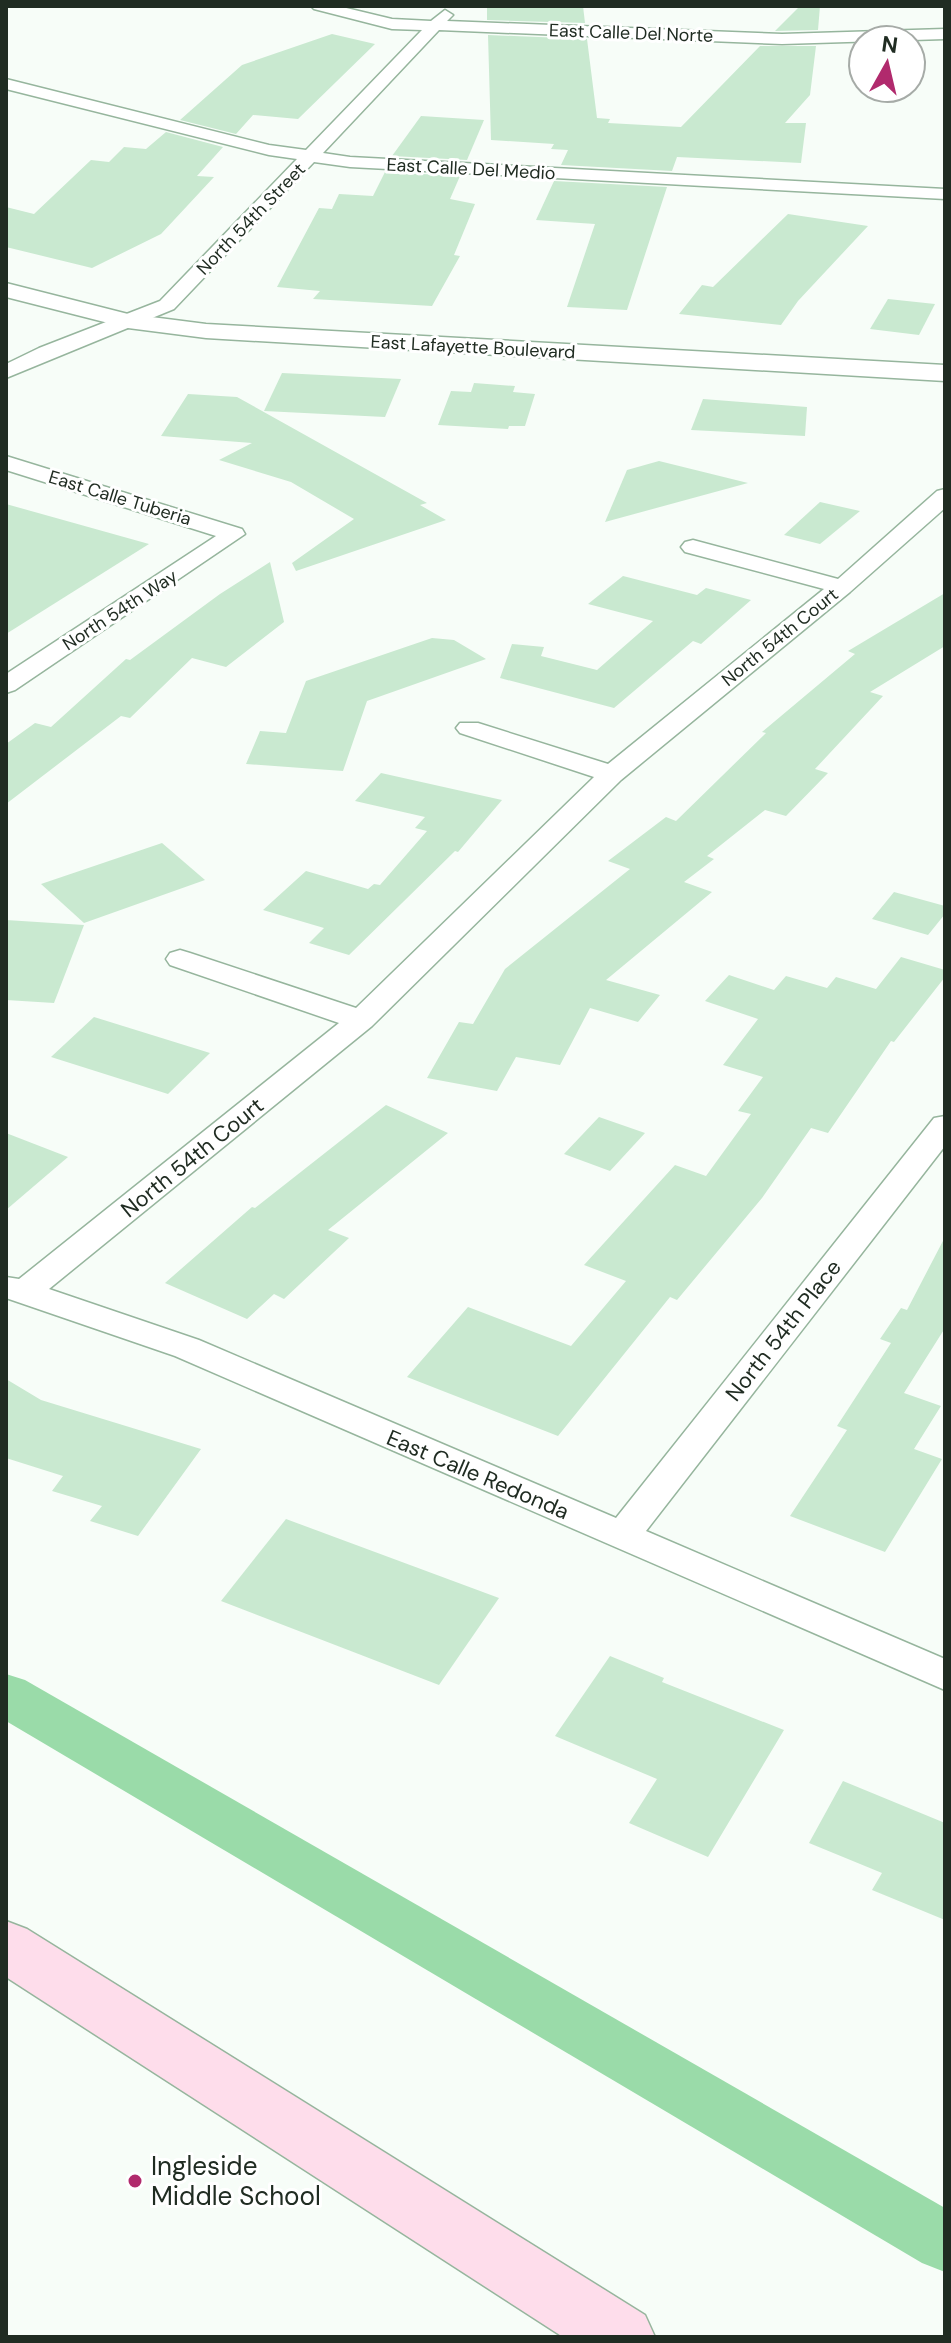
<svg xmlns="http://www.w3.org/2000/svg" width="951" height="2343" font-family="'DM Sans',sans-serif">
	<rect width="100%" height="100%" fill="#f7fdf8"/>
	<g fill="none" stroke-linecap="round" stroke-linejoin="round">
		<polygon fill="#9adba9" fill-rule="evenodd" points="6,1674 25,1680 945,2208 945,2272 922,2263 6,1721"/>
	</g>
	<g fill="#c9e9d0">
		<polygon points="487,6 583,6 585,23 487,20"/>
		<polygon points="800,6 820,6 818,30 775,31"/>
		<polygon points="332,34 375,44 298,119 253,115 236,134 180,120 242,65"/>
		<polygon points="488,35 587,39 597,118 610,119 608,123 681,127 760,46 816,46 810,95 785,123 806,123 801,163 677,157 672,171 561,165 568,150 551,149 554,144 491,140"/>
		<polygon points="421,116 484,120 467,160 392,156"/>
		<polygon points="166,132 223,147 197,176 214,177 161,234 92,268 6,247 6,207 34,214 91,160 109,162 124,147 146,149"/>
		<polygon points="385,172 460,176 450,199 475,204 454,255 460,256 432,306 313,299 320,291 277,287 319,208 332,209 339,194 373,196"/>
		<polygon points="554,181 667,187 627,310 567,307 595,224 536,220"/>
		<polygon points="788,214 868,226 798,301 781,325 679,314 702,285 713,287"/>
		<polygon points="888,299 935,304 919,335 870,329"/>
		<polygon points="282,373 401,379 385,417 264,411"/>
		<polygon points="474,383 515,386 513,392 535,394 525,426 509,426 508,429 438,425 451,391 471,392"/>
		<polygon points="188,394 237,397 427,503 420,505 446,520 296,571 292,563 354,519 291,482 219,460 252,443 161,436"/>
		<polygon points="703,399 807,407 805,436 691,430"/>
		<polygon points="659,461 748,483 605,522 627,470"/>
		<polygon points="820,502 860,511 820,544 784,535"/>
		<polygon points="6,504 149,544 6,634"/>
		<polygon points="270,562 284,622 226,667 192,658 130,718 121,716 6,804 6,744 35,723 51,727 126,659 130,660 220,594"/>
		<polygon points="623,576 697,595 706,588 751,600 701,644 693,641 614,708 500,678 512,644 544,647 541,656 597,670 653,621 588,604"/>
		<polygon points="945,593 945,646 870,692 883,696 815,769 828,773 786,816 765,810 707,856 714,859 684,882 712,892 606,980 660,995 638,1022 590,1008 560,1065 516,1057 497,1091 427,1078 459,1022 473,1024 505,969 630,869 608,861 666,817 676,821 766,733 762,732 855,654 848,651"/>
		<polygon points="432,638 454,640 486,659 367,701 343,771 246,764 260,731 286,733 306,681"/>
		<polygon points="381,773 502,800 458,852 455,851 349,955 309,943 324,928 263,910 306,871 368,889 374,884 380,885 427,831 415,828 425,817 355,801"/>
		<polygon points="162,843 205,880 84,923 41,884"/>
		<polygon points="894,892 945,906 945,914 928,935 872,919"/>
		<polygon points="6,920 84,925 54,1003 6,1000"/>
		<polygon points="901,957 945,970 945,977 894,1042 891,1041 828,1133 811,1128 762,1198 677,1300 670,1297 558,1436 407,1377 468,1307 571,1346 626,1281 584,1265 675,1165 706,1176 751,1114 738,1111 763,1077 723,1065 758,1019 705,1001 729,975 774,990 786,976 827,988 836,977 876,989"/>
		<polygon points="94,1017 210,1053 168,1094 51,1057"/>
		<polygon points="386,1105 448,1133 328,1230 349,1238 284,1299 274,1294 247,1319 165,1283 252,1207 255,1208"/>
		<polygon points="599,1117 645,1133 610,1171 564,1154"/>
		<polygon points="6,1133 68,1157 6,1210"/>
		<polygon points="945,1237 945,1328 904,1393 941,1406 914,1449 942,1459 885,1552 790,1516 847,1430 837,1426 891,1343 880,1339 901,1308 907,1310"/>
		<polygon points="6,1379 41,1400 201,1449 138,1536 90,1521 102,1506 52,1491 63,1476 6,1458"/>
		<polygon points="286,1519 499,1598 439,1685 221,1601"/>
		<polygon points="610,1656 664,1678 662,1682 784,1730 708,1857 629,1823 657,1779 555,1736"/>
		<polygon points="843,1781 945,1823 945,1920 872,1890 882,1873 809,1843"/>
	</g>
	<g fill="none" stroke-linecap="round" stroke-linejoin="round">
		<defs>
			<g id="minor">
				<polygon points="311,6 338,6 392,19 431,21 445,10 453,15 447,21 782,34 945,29 945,39 782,44 439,30 323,153 350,157 945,189 945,199 350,167 314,162 174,309 6,378 6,364 39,348 160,301 297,159 269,155 6,89 6,79 269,145 306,150 422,30 392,29 314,9"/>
				<polygon points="6,456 242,529 245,534 15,690 6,693 6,674 216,536 6,470"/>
				<polygon points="945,489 945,508 850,592 621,780 372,1026 49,1289 199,1340 616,1518 934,1118 945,1116 945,1146 646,1531 945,1659 945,1690 175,1356 6,1298 6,1277 19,1279 339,1023 170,965 166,959 170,953 180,950 190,953 356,1008 594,777 460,733 456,728 460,723 478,723 608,764 824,589 685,552 681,547 685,542 693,540 838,579 937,491"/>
			</g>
			<polygon id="tertiary" points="6,283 128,314 206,324 945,365 945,381 206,338 128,328 6,297"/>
			<polygon id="secondary" points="6,1921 27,1929 645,2315 655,2337 563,2337 6,1977"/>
		</defs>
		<use href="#minor" stroke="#96b59d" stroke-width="3"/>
		<use href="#tertiary" stroke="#96b59d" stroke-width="3"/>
		<use href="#secondary" stroke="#96b59d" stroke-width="3"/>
		<use href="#minor" fill="#fff" fill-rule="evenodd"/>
		<use href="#tertiary" fill="#fff" fill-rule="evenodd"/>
		<use href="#secondary" fill="#feddeb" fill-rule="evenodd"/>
	</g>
	<circle fill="#b12a6d" stroke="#fff" stroke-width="3" cx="135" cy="2181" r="8"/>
	<g text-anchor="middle" stroke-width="6" stroke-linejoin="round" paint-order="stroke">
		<g font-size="18" fill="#202c22" stroke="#fff">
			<text transform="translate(631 33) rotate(2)" y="6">East Calle Del Norte</text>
			<text transform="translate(471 169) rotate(3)" y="6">East Calle Del Medio</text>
			<text transform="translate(251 219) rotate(-46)" y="6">North 54th Street</text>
			<text transform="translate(473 347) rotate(3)" y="6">East Lafayette Boulevard</text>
			<text transform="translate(120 498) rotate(17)" y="6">East Calle Tuberia</text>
			<text transform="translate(120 610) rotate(-33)" y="6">North 54th Way</text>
			<text transform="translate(780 637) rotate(-39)" y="6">North 54th Court</text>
		</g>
		<g font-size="22" fill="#202c22" stroke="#fff">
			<text transform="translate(192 1157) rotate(-39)" y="8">North 54th Court</text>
			<text transform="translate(783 1330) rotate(-52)" y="8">North 54th Place</text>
			<text transform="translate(478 1474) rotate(23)" y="8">East Calle Redonda</text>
		</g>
		<g font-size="26" fill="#202c22" stroke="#fff" text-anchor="start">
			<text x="151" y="2175">Ingleside<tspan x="151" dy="30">Middle School</tspan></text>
		</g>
	</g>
	<rect width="951" height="2343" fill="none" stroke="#202c22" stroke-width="16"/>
	<g transform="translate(887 64) rotate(8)"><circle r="38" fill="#ffffff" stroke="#a6aba7" stroke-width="2"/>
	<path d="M0-6L14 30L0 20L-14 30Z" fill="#b12a6d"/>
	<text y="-12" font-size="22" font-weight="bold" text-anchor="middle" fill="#202c22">N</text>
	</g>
</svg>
